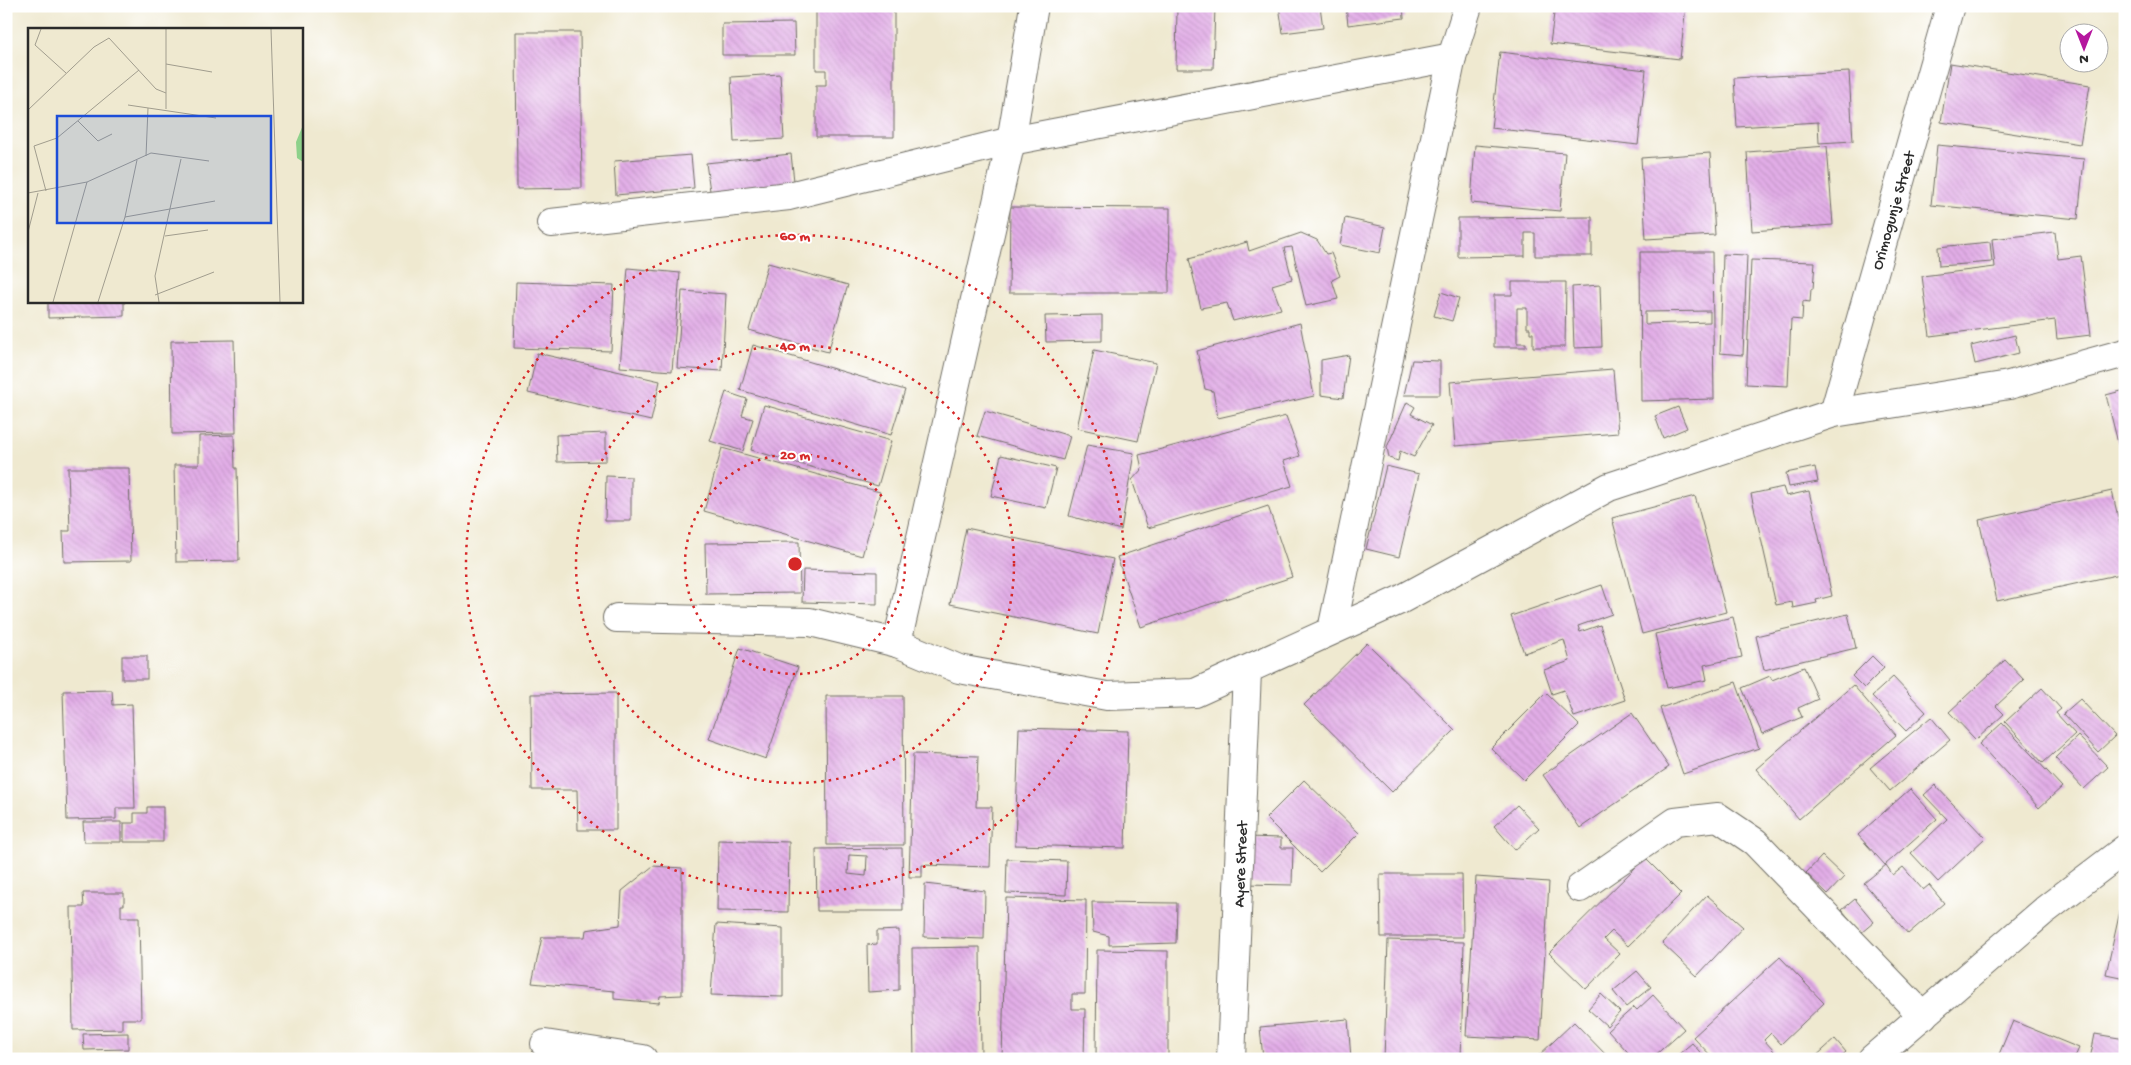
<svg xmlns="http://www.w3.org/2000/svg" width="2131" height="1065" font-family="'Gochi Hand',sans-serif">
	<defs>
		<pattern id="building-back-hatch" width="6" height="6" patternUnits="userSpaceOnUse" patternTransform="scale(1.25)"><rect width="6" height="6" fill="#e2ade7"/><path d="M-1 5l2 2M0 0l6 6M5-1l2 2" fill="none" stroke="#c295c6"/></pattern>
	</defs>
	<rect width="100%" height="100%" fill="#fff"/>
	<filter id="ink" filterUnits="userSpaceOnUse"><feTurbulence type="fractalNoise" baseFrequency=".02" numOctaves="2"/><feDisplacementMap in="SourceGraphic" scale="10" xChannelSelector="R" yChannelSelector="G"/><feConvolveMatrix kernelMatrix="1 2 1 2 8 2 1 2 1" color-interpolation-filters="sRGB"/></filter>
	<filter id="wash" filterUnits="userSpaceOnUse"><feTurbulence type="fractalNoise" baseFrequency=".0096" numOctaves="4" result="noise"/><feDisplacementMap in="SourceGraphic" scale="20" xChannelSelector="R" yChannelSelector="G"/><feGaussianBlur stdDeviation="1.12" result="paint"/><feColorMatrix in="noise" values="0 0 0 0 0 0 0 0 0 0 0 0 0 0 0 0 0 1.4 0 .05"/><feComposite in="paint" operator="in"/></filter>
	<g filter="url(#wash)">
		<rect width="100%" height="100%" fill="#efe9d0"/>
		<g id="blocks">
			<g fill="url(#building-back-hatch)" fill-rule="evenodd">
				<polygon points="816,6 894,6 894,137 816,137 816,85 826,85 826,70 816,70"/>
				<polygon points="1177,6 1215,7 1213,69 1176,69"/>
				<polygon points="1279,6 1320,6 1323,28 1283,33"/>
				<polygon points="1346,6 1403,6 1404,18 1348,25"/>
				<polygon points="1555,6 1599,6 1641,11 1641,6 1686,6 1680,59 1550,44"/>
				<polygon points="794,23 795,55 722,55 722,24"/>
				<polygon points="516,32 580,32 582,188 517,189"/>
				<polygon points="1500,52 1646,70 1638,145 1491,128"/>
				<polygon points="1950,63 2090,85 2080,144 1941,122"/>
				<polygon points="1849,72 1853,141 1819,143 1818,122 1737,127 1734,78"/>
				<polygon points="780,74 784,139 734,142 731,77"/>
				<polygon points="1475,145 1565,153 1560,211 1471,203"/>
				<polygon points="1937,145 2084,159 2078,219 1931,205"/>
				<polygon points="1827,146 1833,225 1752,231 1747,152"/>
				<polygon points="1710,153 1715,235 1646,239 1641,158"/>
				<polygon points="791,154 795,190 711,198 706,163"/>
				<polygon points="691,155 694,188 616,195 614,161"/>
				<polygon points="1010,207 1170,208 1169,293 1009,293"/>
				<polygon points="1592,217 1592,256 1535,256 1535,233 1525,233 1525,256 1458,257 1458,218"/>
				<polygon points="1345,218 1385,227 1380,253 1340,245"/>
				<polygon points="2055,232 2058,259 2081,256 2091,335 2057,339 2055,320 1930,336 1922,276 1995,267 1992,239"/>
				<polygon points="1301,233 1317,240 1326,254 1331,253 1340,276 1332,280 1338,299 1306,306 1292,247 1284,248 1292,279 1272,285 1281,309 1233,321 1227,303 1201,308 1189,259 1247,242 1249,251"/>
				<polygon points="1990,242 1992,262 1939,266 1938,247"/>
				<path d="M1640,252H1712L1714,399L1641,401ZM1710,311V322L1645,324V312Z"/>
				<polygon points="1723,254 1747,255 1743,355 1720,353"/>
				<polygon points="1751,260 1815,262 1813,289 1811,289 1810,302 1803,301 1802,320 1791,319 1788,386 1746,384"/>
				<polygon points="768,263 848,285 828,352 749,330"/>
				<polygon points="628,268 680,273 672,371 620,367"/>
				<polygon points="516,282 614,285 611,351 514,348"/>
				<polygon points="1512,282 1566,282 1565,347 1533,347 1533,333 1530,333 1530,328 1527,328 1527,308 1517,308 1517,343 1526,343 1526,347 1494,347 1494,295 1512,295"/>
				<polygon points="1600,285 1602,347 1574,348 1572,287"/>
				<polygon points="682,291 726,294 722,371 677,368"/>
				<polygon points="1441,292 1459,298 1452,321 1434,316"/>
				<polygon points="48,301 124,301 124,316 48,318"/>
				<polygon points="1102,315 1102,341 1046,342 1045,316"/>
				<polygon points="1300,323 1314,396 1218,418 1213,391 1205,389 1197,351"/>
				<polygon points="2015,335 2019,353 1975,364 1971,346"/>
				<polygon points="234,340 236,433 172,434 171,341"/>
				<polygon points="753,345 905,390 891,435 740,390"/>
				<polygon points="1094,350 1156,363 1138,441 1077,428"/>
				<polygon points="537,353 660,381 651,421 528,393"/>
				<polygon points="1349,355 1343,398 1321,395 1321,360"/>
				<polygon points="1412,360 1440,361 1440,395 1404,395"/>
				<polygon points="1613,369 1618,433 1455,446 1450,382"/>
				<polygon points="2125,390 2125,467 2124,467 2106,395"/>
				<polygon points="726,392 747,399 742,416 753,419 743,451 710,441"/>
				<polygon points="1407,402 1415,407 1411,414 1432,425 1414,457 1400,451 1398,461 1389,458 1387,447"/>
				<polygon points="764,405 891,441 878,486 751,450"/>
				<polygon points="1678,407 1687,428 1663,438 1655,416"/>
				<polygon points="985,411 1070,436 1063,460 977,436"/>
				<polygon points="1286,416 1300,456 1284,461 1292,486 1148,528 1132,480 1142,469 1139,455"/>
				<polygon points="606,433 606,461 557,462 556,435"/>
				<polygon points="234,435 235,468 237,468 239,561 176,562 174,465 199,465 199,436"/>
				<polygon points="1087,445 1134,453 1121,530 1069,516"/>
				<polygon points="722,448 880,492 862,556 704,511"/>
				<polygon points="1001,455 1056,468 1046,508 991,496"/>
				<polygon points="1386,466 1419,474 1399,557 1366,549"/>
				<polygon points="1815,467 1818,482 1789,487 1786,473"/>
				<polygon points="68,468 129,468 131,561 64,562 63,531 70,531"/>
				<polygon points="606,476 631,477 631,521 605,521"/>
				<polygon points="1783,487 1786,496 1809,491 1832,596 1816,600 1817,603 1793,608 1792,602 1776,605 1751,494"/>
				<polygon points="2112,491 2125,547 2125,573 1997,601 1979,520"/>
				<polygon points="1695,496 1726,612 1642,634 1612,518"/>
				<polygon points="1268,506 1292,577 1141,627 1117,557"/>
				<polygon points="966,528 1113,559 1098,634 950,604"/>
				<polygon points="799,542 800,593 706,594 705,543"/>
				<polygon points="803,570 877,572 877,604 802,602"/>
				<polygon points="1602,585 1612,614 1578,626 1580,632 1600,625 1625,700 1574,717 1564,690 1552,694 1544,670 1570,661 1564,640 1524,653 1511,616"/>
				<polygon points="1848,614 1856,648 1764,670 1756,636"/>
				<polygon points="1733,617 1742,657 1704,665 1707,680 1667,688 1655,634"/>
				<polygon points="1367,643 1455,730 1392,792 1304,705"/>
				<polygon points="740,648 798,667 766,759 709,739"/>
				<rect x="122" y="656" width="25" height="23"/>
				<polygon points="1872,656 1884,668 1864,688 1852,676"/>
				<polygon points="2005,660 2024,680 1996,706 2004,714 1976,740 1949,712"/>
				<polygon points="1804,667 1818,699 1798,708 1802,717 1762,734 1742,688 1770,676 1772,680"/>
				<polygon points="1893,677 1926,712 1906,731 1872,696"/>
				<polygon points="1736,682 1759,748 1683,774 1660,708"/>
				<polygon points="1853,685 1896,735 1799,819 1756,769"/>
				<polygon points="2042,688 2061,709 2056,713 2075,734 2043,763 2005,722"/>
				<polygon points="112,690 113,705 132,704 135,808 116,808 116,819 67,820 63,691"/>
				<polygon points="616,693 616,830 578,830 577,790 532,790 531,694"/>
				<polygon points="1546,693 1579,725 1524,780 1491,748"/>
				<polygon points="826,696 903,696 904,845 827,845"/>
				<polygon points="2080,699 2115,736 2098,752 2063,714"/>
				<polygon points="1632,713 1669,767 1580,828 1543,775"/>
				<polygon points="1931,717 1950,740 1890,791 1870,768"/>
				<polygon points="2002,723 2062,787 2039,808 1979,744"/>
				<polygon points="1019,728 1128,731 1125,848 1015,845"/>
				<polygon points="2078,736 2108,767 2084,789 2055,758"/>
				<polygon points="913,754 978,756 976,807 992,807 990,867 922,865 922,877 909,877"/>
				<polygon points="1304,780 1359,833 1320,872 1266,818"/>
				<polygon points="1935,785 1985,838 1938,882 1911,853 1947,819 1924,795"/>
				<polygon points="1910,789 1937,819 1885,865 1858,835"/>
				<polygon points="1517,805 1539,828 1515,850 1494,826"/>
				<polygon points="147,807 163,807 163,842 124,842 124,823 134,823 134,813 147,813"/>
				<polygon points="83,822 121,822 121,842 84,842"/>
				<polygon points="1248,837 1281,838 1281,848 1293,848 1292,885 1246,884"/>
				<polygon points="718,840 789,842 788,912 717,911"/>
				<path d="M902,848L903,911H817L816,849ZM849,855L867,856L866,876L848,874Z"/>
				<polygon points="1822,856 1844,877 1828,894 1806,873"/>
				<polygon points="1645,858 1681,894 1628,946 1612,931 1604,939 1620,954 1586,989 1549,953"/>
				<polygon points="1007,859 1067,861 1066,895 1006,893"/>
				<polygon points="1886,865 1893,875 1903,867 1923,890 1929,885 1944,903 1908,934 1864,883"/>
				<polygon points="653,866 682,868 682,995 660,996 659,1003 614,999 614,991 532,983 542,937 585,937 586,930 620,925 622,891"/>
				<polygon points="1380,874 1462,874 1463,937 1381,937"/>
				<polygon points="1476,877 1549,882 1540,1040 1466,1036"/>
				<polygon points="925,884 985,891 984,939 924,937"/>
				<polygon points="83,893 124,893 124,905 121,905 121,917 139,917 141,1019 122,1019 122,1029 73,1030 71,907 84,907"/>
				<polygon points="2124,893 2125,893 2125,978 2106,974"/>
				<polygon points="1707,895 1743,927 1697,976 1662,943"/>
				<polygon points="1006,898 1086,900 1085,994 1072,994 1072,1009 1085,1009 1084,1059 1002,1059"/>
				<polygon points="1855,899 1874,922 1861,933 1842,910"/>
				<polygon points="1092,902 1177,903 1176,943 1109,945 1109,936 1093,932"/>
				<polygon points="716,924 783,928 783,997 711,995"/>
				<polygon points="899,930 899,990 868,992 867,945 877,944 877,931"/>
				<polygon points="1388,940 1464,942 1461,1059 1384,1059"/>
				<polygon points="980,947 981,1059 914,1059 912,948"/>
				<polygon points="1097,950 1168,951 1168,1059 1096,1059"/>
				<polygon points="1780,957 1824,1003 1781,1044 1771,1033 1764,1040 1774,1051 1766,1059 1714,1059 1693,1037"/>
				<polygon points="1637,971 1651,987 1626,1007 1613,991"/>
				<polygon points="1601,994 1620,1012 1607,1026 1588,1009"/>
				<polygon points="1653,995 1684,1029 1651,1059 1634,1059 1608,1030 1634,1007 1637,1010"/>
				<polygon points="1348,1019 1351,1059 1263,1059 1260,1027"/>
				<polygon points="2013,1021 2079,1048 2074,1059 1997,1059"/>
				<polygon points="1574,1022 1610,1059 1535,1059"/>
				<polygon points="128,1033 128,1049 84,1050 83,1034"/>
				<polygon points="2095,1034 2125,1039 2125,1059 2090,1059"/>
				<polygon points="1835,1039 1846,1052 1838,1059 1813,1059"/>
				<polygon points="1692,1043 1706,1059 1673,1059"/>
			</g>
		</g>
	</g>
	<g filter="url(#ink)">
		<use href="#blocks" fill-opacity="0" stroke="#706e65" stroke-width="1"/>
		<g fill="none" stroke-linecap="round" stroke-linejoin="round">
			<defs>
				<g id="minor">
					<polyline points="551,223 789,196 1011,141 1452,57"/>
					<path id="s1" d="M1834,413L1950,6"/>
					<polyline points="617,618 810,622 897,643 959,669 1107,696 1195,693 1400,600 1609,487 1834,413 2009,385 2125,353"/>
					<polyline points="1332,630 1452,57 1468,6"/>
					<polyline points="897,643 1011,141 1034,6"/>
					<polyline points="1580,888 1675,822 1718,817 1755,842 1923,1016"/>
					<polyline points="545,1044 643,1059"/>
					<path id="s2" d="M1231,1059L1247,671"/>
					<polyline points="1872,1059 2045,910 2125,849"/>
				</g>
			</defs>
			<use href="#minor" stroke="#706e65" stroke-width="30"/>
			<use href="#minor" stroke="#fff" stroke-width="28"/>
		</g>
	</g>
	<g fill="none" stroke="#d62828" stroke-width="2.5" stroke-dasharray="2.5 5">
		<circle cx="795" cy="564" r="110"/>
		<circle cx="795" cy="564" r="219"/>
		<circle cx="795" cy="564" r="329"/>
	</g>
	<g text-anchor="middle" stroke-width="4" stroke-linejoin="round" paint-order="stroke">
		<g font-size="16" fill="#2b2b2b" stroke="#fff">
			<text dy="6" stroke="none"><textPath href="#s1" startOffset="211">Orimogunje Street</textPath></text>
			<text dy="6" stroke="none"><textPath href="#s2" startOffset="195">Ayere Street</textPath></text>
		</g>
	</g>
	<g transform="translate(28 28)">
		<rect width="275" height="275" fill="#efe9d0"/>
		<path d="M275,97V134L269,130L268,114Z" fill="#8dd18a"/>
		<path fill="none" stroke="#a19d8e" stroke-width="1" d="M13,1L7,17L38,45M243,1L252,274M138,36L184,44M100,77L188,90M138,81V1M0,82L66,19L81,10L128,61L138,65M50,93L70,113L84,106M118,128L120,80M18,163L6,118L29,110L111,42M0,165L59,154L123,125L181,133M97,189L187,173M0,204L10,165M137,208L180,202M127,267L186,244M25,274L59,154M70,274L97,189L109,132M131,274L127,248L153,131"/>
		<path fill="#1d4ed8" fill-opacity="0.15" stroke="#1d4ed8" stroke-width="2.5" d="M29,88H243V195H29Z"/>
		<rect width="275" height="275" fill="none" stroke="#2b2b2b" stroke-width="2.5"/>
	</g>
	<circle cx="795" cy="564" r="8" fill="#d62828" stroke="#fff" stroke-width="2.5"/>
	<g font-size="15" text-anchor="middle" font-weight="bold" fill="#d62828" stroke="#fff" stroke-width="4" stroke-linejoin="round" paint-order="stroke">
		<text x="795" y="240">60 m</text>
		<text x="795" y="350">40 m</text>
		<text x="795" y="459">20 m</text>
	</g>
	<rect width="2131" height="1065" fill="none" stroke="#fff" stroke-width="25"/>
	<g transform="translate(2084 48) rotate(180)"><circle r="24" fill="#ffffff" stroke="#aaaaaa"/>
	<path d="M0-4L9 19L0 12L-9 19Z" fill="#b5179e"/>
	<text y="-8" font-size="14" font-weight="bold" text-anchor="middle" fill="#2b2b2b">N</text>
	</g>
</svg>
